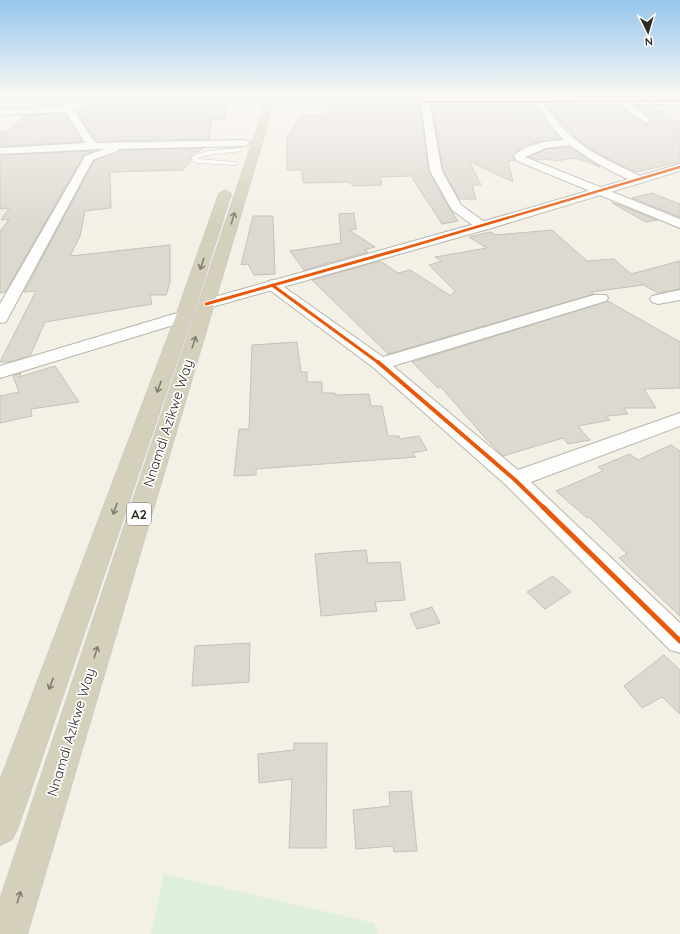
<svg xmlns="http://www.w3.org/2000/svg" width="680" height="934" font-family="Quicksand,sans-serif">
	<rect width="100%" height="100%" fill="#f3f0e6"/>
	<polygon fill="#deefdc" points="164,874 374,923 378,934 151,934"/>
	<g fill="#dcd9d1" stroke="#c4c2b9">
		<polygon points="228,95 225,120 212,119 209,139 96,141 76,111 92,110 80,100 106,97 114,104 120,96"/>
		<polygon points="375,95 419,96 429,171 443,198 458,221 442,224 411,176 380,177 382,185 353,186 349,182 305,183 303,182 302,170 287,170 287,139 300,116 329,115 327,106 377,105"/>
		<polygon points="492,95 638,95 640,97 430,98 430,96"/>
		<polygon points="432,106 534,106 560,139 536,142 517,151 513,156 515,160 508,161 513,182 469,161 481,185 472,185 476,199 459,199 443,170"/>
		<polygon points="547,106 619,106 647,124 652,121 652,119 635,106 653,106 680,123 680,162 637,172 628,169 594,151 577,139"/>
		<polygon points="65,114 82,142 0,146 0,132 11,130 25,115"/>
		<polygon points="570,147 600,167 576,158 555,161 551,159 539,160 529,157 546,149"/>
		<polygon points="203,148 191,156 191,161 183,170 110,172 111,208 85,211 80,236 70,256 170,245 170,283 166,295 150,295 152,304 45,322 30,356 9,362 0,362 36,291 24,292 94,161 119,150"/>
		<polygon points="94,151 84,155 5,292 0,293 0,232 9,219 1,220 9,208 0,209 0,155"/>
		<polygon points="652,193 680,204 680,217 632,198"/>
		<polygon points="612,203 614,203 657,220 646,222"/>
		<polygon points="354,213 356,229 349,230 375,247 364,250 368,252 304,270 290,251 341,243 339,214"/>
		<polygon points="253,216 273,216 275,274 254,275 248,264 241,265"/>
		<polygon points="552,230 587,261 614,259 631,274 680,261 680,289 658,293 642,284 643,285 591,292 594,294 388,354 312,280 380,261 398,273 410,270 451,296 455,291 429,265 442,261 435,257 487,248 469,237 490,232 496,235"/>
		<polygon points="608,301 680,342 680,388 644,389 656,408 624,408 628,414 606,416 610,420 578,426 590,440 568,444 563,438 503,456 487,440 441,387 438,388 412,362"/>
		<polygon points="297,342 301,372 307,372 307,382 322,382 322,393 335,393 335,395 369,394 371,406 382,406 388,436 399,436 400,439 419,436 427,450 412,453 416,457 256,469 256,475 234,476 239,429 249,429 252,345"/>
		<polygon points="55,366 79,402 31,409 32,416 0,423 0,396 19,392 13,376 21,373 19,377"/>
		<polygon points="671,445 680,451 680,616 619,558 627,554 589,517 587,518 556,491 603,471 598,467 630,454 638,460"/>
		<polygon points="366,550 368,563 400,562 405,600 375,602 377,611 321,616 315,554"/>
		<polygon points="553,576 571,592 545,609 527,592"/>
		<polygon points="432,607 440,623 417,629 410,614"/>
		<polygon points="250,643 249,682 192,686 195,646"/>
		<polygon points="664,655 680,670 680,714 662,697 642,708 624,686"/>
		<polygon points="294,743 327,743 326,848 289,848 292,779 259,783 258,754 294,750"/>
		<polygon points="411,791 417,851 394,852 393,846 356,849 353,810 390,806 389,792"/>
	</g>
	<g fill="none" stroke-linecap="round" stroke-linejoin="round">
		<defs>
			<polygon id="lane" points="240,148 242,151 208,155 198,158 198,159 238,162 236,165 196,163 193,161 192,157 207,151"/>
			<g id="street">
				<polygon points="59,95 96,95 92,98 67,99 95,143 245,140 250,143 245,146 118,149 117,151 93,160 8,318 6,322 0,323 0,304 84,158 85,156 104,149 0,154 0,148 85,143 66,112 0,115 0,109 63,107 58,98"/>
				<path d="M420,95H428L429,99L680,98V104H630L649,118L651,120L646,123L619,104H544C552,114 559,124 568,133C588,153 617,164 642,177L644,179L642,181C629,185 581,154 570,145L546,148L525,157L680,219V228L517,161L514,156C524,144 548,141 563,140L535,104L430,105L442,171L461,205L490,226L488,229H478L452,210L430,171Z"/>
				<polygon points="272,280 277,282 383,357 594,295 606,295 608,298 606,301 393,366 518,470 680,413 680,426 531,482 680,623 680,653 670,650 507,486 374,368 267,288 264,285 267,282"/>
				<polygon points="680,290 680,300 658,304 652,302 650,299 652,296"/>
				<polygon points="184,311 190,312 192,316 190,320 0,378 0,366"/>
			</g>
			<polygon id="secondary" points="680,164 680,171 488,229 212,307 206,309 200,307 198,304 200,301 478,223"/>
			<g id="highway">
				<polygon points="268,95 276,95 27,934 0,934 0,900"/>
				<polygon points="225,190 231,194 192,316 18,827 12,839 0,845 0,781 176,316 219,194"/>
			</g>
		</defs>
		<use href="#lane" stroke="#b8b5ad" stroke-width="1"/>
		<use href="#street" stroke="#b8b5ad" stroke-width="2"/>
		<use href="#secondary" stroke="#b8b5ad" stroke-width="2"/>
		<use href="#highway" stroke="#cdcbc6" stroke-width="2"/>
		<use href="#lane" fill="#fdfdfb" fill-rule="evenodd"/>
		<use href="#street" fill="#fdfdfb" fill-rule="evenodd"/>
		<use href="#secondary" fill="#fdfdfb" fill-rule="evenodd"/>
		<use href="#highway" fill="#d5d0bc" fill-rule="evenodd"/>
		<defs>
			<polyline id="cycleway-far4" points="426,102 680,101"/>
			<polyline id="cycleway-far3" points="395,251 680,167"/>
			<g id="cycleway-far2">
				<polyline points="272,285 379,363"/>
				<polyline points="206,304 398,250"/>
			</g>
			<polyline id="cycleway-far1" points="378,362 515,480 544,508"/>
			<polyline id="cycleway" points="543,507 680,641"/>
		</defs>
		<use href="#cycleway-far4" stroke="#fff" stroke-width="3"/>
		<use href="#cycleway-far3" stroke="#fff" stroke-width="4"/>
		<use href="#cycleway-far2" stroke="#fff" stroke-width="5"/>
		<use href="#cycleway-far1" stroke="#fff" stroke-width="6"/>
		<use href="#cycleway" stroke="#fff" stroke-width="8"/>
		<use href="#cycleway-far4" stroke="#e8590c" stroke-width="2"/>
		<use href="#cycleway-far3" stroke="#e8590c" stroke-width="2.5"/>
		<use href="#cycleway-far2" stroke="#e8590c" stroke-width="3"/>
		<use href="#cycleway-far1" stroke="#e8590c" stroke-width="4"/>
		<use href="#cycleway" stroke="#e8590c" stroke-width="5"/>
	</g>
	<defs><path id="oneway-shaft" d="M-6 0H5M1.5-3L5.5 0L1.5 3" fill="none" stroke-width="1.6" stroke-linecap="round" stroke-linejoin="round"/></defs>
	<g stroke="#817e70">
		<use href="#oneway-shaft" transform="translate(233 218) rotate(-73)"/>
		<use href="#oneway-shaft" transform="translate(202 264) rotate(109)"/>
		<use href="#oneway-shaft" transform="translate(194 342) rotate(-72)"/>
		<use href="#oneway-shaft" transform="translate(159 387) rotate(110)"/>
		<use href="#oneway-shaft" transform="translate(115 509) rotate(110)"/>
		<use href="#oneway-shaft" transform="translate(96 652) rotate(-73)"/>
		<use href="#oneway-shaft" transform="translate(51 684) rotate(110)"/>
		<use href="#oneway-shaft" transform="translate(19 897) rotate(-73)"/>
	</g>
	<linearGradient id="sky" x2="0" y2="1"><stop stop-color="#97c6ec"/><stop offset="0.42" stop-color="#faf8f4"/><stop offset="1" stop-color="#faf8f4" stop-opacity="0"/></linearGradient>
	<rect width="680" height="226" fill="url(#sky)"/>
	<g text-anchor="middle" stroke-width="3.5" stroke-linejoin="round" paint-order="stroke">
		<rect fill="#fff" stroke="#6c6b66" stroke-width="1" x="127" y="503" width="24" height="22" rx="3"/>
		<g font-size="13" font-weight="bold" fill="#2d2c24">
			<text x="139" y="519">A2</text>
		</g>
		<g font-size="14" fill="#2d2c24" stroke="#fff">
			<text transform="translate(168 423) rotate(-72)" y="5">Nnamdi Azikwe Way</text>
			<text transform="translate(71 732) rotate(-73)" y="5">Nnamdi Azikwe Way</text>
		</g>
	</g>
	<g transform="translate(648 32) rotate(175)" stroke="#ffffff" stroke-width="3" paint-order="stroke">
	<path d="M0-3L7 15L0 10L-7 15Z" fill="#2d2c24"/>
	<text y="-6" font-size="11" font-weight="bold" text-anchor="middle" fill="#2d2c24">N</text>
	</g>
</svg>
